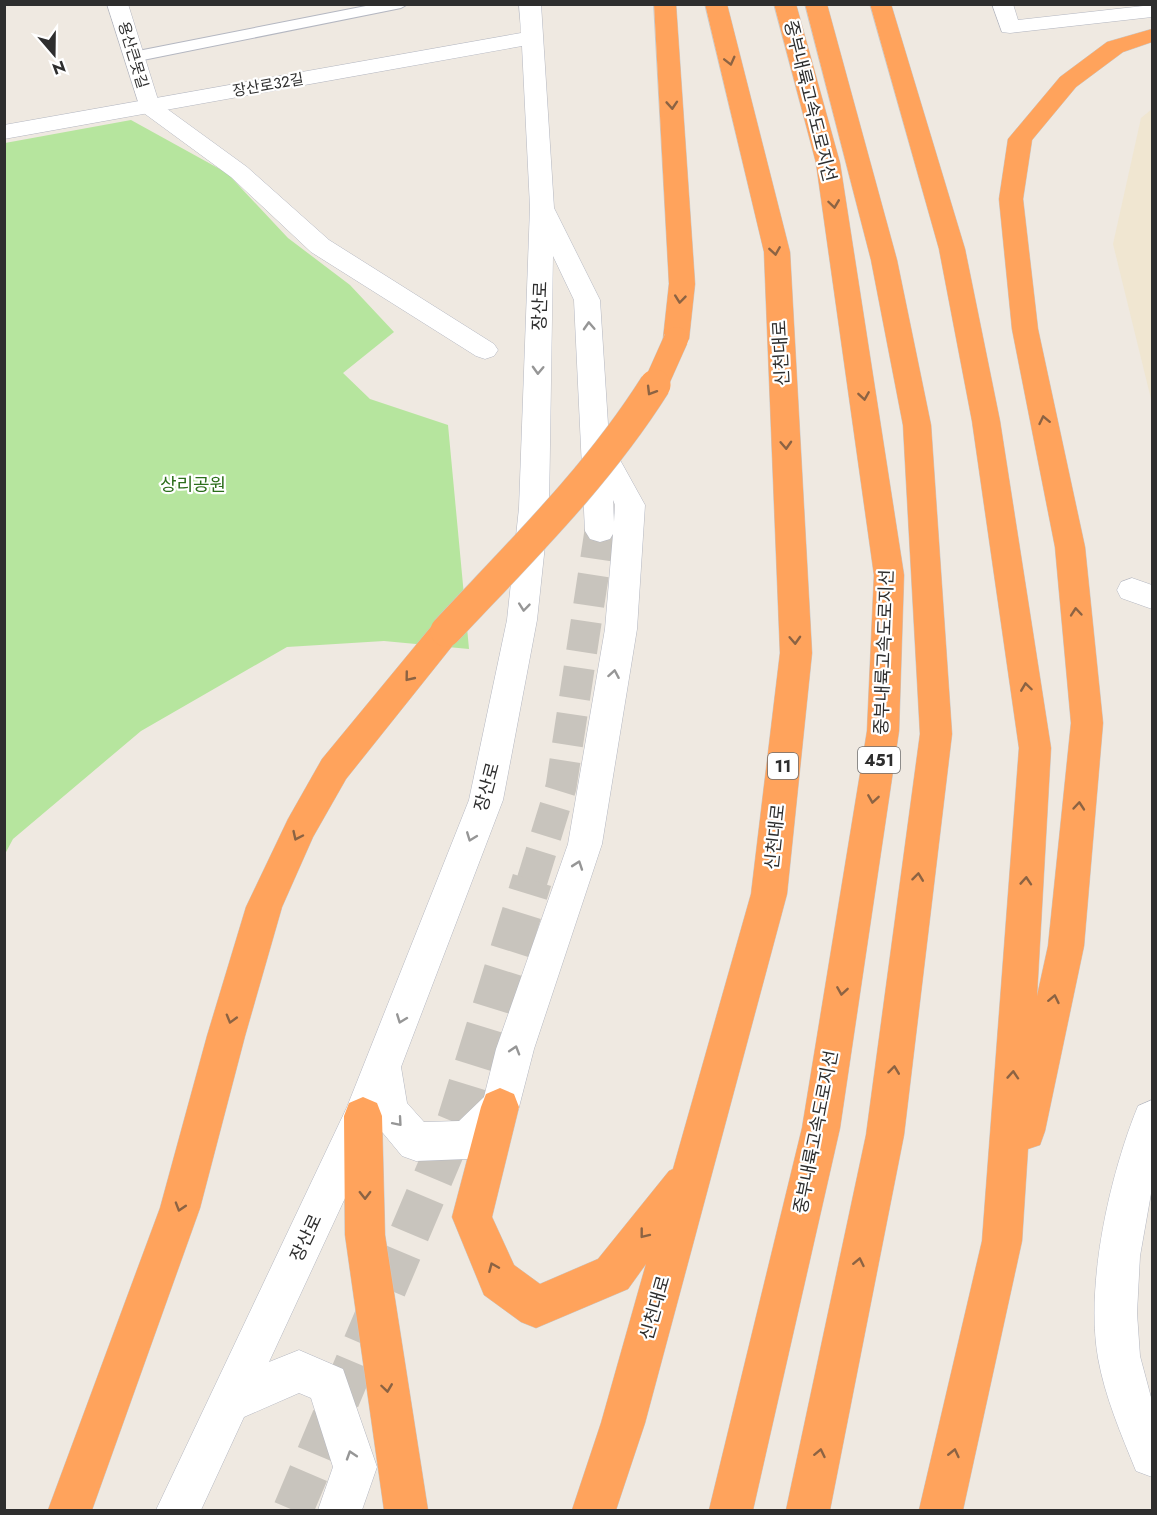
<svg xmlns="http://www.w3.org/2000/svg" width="1157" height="1515" font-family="Jost,'Noto Sans KR',sans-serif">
	<rect width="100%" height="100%" fill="#efe9e1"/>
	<polygon fill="#f0e6d1" points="1152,109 1152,403 1113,244 1141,118"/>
	<polygon fill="#b6e59e" points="131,120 227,173 288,238 350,285 394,332 343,373 370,399 448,425 469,649 384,641 287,647 141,731 13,839 5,854 5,143"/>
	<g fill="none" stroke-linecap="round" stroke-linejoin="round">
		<polyline stroke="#c8c4bd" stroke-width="31" stroke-dasharray="31 16" stroke-linecap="butt" points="532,881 561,787 600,531"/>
		<polyline stroke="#c8c4bd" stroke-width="40" stroke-dasharray="40 20" stroke-linecap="butt" points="293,1510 457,1121 532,880"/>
		<defs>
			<polygon id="lane" points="376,4 408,4 401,8 133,62 125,57 133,52"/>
			<g id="street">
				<polygon points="107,4 128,4 159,103 247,167 329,240 494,344 498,350 494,356 485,359 476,356 311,252 231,177 141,111"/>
				<polygon points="1132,578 1152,585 1152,609 1121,598 1117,590 1121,582"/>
				<path d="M1152,1100V1188L1140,1256L1137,1313L1140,1356L1152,1401V1477L1136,1471C1121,1434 1105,1397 1098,1358C1085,1284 1110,1174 1138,1106Z"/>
			</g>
			<g id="secondary">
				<path d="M519,4H541L554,208L600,300L609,440L645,505L637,629L602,844L534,1049L519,1107L514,1120L481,1154L467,1159L416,1161L402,1156L378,1127L269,1362L299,1350L343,1369L377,1467L362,1510H318L333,1467L311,1398L299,1393L244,1417L201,1510H156L347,1107L469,800L507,620L519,508L530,207L522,46L4,139V125L521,33ZM553,256L574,300L585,531L590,539L600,542L610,539L613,534L605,629L568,844L496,1049L484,1097L459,1121L424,1122L407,1103L401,1067L503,800L537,620L549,508ZM613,500L615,505L614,522Z"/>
				<polygon points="992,4 1013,4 1018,20 1152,5 1152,17 1010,33 1002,32"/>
			</g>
			<g id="highway">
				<polygon points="654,4 676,4 695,284 689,339 685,345 676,348 667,345 663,339 669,284"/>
				<polygon points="705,4 727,4 790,252 812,653 787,894 645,1423 616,1510 572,1510 601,1423 646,1264 628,1289 536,1328 521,1322 484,1295 452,1217 481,1107 486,1094 500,1088 514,1094 519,1107 492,1217 514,1265 540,1284 598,1259 669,1171 673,1169 751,894 780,653 764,252"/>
				<polygon points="774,4 796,4 840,163 904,575 899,731 840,1128 753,1510 709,1510 802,1128 867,731 874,575 816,163"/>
				<polygon points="805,4 827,4 897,260 931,425 952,734 904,1135 830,1510 786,1510 866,1135 920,734 903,425 871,260"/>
				<polygon points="870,4 891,4 965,249 1000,421 1051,748 1037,996 1048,946 1071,723 1055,547 1012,329 999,199 1008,139 1060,77 1107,42 1152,29 1152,42 1123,52 1076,87 1032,140 1023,199 1038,329 1085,547 1103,723 1084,946 1045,1131 1040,1145 1028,1149 1022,1241 963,1510 919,1510 982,1241 1019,748 972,421 939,249"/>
				<polygon points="446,619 457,622 462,631 457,640 346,779 313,837 282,907 245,1036 200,1208 92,1510 48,1510 160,1208 207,1036 246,907 288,819 322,759 435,622"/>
				<polygon points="363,1097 377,1103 382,1116 385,1235 428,1510 384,1510 345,1235 344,1116 349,1103"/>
			</g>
		</defs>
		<use href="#lane" stroke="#b4b7c1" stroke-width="2"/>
		<use href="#street" stroke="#b4b7c1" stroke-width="1"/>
		<use href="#secondary" stroke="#b4b7c1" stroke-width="1"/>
		<use href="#highway" stroke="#c9c9c9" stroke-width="1"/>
		<use href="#lane" fill="#fff" fill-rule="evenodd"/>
		<use href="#street" fill="#fff" fill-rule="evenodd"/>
		<use href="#secondary" fill="#fff" fill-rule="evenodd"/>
		<use href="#highway" fill="#ffa35c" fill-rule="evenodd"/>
		<defs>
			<polyline id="highway-bridge-far1" points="655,386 676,339"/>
			<path id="highway-bridge" d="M446,631C520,552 597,477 655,385"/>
		</defs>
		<use href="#highway-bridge-far1" stroke="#c9c9c9" stroke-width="25" stroke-linecap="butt"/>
		<use href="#highway-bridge" stroke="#c9c9c9" stroke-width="32" stroke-linecap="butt"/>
		<use href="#highway-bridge-far1" stroke="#ffa35c" stroke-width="24"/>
		<use href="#highway-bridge" stroke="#ffa35c" stroke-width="31"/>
	</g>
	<defs><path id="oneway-chevron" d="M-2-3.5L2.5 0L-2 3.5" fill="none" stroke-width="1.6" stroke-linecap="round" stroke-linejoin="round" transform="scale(1.5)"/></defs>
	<g stroke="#8c6343">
		<use href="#oneway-chevron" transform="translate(730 61) rotate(76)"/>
		<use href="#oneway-chevron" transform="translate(672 105) rotate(86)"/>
		<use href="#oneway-chevron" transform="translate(834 204) rotate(82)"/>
		<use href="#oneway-chevron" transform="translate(775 251) rotate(81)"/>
		<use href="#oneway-chevron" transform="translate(680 299) rotate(96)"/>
		<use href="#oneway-chevron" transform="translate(651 391) rotate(121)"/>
		<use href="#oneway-chevron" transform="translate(864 396) rotate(81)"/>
		<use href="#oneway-chevron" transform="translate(1044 420) rotate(-102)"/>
		<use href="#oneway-chevron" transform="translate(786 445) rotate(87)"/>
		<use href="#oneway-chevron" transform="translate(1076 612) rotate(-95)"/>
		<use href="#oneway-chevron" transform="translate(795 640) rotate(87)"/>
		<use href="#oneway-chevron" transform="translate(409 677) rotate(129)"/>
		<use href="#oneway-chevron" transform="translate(1026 687) rotate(-98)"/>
		<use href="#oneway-chevron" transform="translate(873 799) rotate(99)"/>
		<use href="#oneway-chevron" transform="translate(1079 806) rotate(-85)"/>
		<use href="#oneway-chevron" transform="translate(297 836) rotate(115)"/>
		<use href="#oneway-chevron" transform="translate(918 877) rotate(-83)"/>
		<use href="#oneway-chevron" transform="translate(1026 881) rotate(-86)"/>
		<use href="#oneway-chevron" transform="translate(842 991) rotate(99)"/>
		<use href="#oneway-chevron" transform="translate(1054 999) rotate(-78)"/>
		<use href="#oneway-chevron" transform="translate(231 1019) rotate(106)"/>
		<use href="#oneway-chevron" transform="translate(894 1070) rotate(-83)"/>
		<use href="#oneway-chevron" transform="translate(1013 1075) rotate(-86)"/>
		<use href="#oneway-chevron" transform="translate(365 1195) rotate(89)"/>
		<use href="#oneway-chevron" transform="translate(180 1207) rotate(107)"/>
		<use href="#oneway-chevron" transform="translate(644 1234) rotate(128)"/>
		<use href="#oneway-chevron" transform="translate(859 1262) rotate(-78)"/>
		<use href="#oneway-chevron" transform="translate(493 1267) rotate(-113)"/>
		<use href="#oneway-chevron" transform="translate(387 1388) rotate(82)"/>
		<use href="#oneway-chevron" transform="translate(820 1453) rotate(-78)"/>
		<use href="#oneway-chevron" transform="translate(954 1453) rotate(-77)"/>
	</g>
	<g stroke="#969696">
		<use href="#oneway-chevron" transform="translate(589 326) rotate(-93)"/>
		<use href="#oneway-chevron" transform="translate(538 370) rotate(92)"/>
		<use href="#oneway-chevron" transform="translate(524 607) rotate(96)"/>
		<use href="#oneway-chevron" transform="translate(614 674) rotate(-80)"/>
		<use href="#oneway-chevron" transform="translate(471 837) rotate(111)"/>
		<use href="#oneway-chevron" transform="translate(578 865) rotate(-71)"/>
		<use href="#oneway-chevron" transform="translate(401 1019) rotate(111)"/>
		<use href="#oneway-chevron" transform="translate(515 1050) rotate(-73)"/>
		<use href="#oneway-chevron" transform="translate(398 1122) rotate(49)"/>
		<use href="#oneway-chevron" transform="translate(351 1455) rotate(-108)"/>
	</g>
	<g text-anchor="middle" stroke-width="4.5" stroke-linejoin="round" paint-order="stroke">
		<g font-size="15" fill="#2e2e2e" stroke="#fff">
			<text transform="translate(133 55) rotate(73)" y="5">용산큰못길</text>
			<text transform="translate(268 85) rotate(-10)" y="5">장산로32길</text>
		</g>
		<g fill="#fff" stroke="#6d6d6d" stroke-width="1.5">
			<rect x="858" y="747" width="42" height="26" rx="4.5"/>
			<rect x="768" y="753" width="30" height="26" rx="4.5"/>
		</g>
		<g font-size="16" font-weight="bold" fill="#2e2e2e">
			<text x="879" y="766">451</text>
			<text x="783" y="772">11</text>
		</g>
		<g font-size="18" fill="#2e2e2e" stroke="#fff">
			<text transform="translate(810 101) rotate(76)" y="6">중부내륙고속도로지선</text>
			<text transform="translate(540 306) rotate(-88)" y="6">장산로</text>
			<text transform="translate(781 353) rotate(-93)" y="6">신천대로</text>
			<text transform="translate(884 652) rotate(-88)" y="6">중부내륙고속도로지선</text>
			<text transform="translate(487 787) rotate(-75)" y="6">장산로</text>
			<text transform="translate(775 837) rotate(-84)" y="6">신천대로</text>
			<text transform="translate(816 1132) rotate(-79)" y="6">중부내륙고속도로지선</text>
			<text transform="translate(306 1238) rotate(-65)" y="6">장산로</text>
			<text transform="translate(655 1308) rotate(-74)" y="6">신천대로</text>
		</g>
		<g font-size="18" fill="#2c6e1b" stroke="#fff">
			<text x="193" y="491">상리공원</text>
		</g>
	</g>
	<rect width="1157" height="1515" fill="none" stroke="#2e2e2e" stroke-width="12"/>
	<g transform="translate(54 54) rotate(160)" stroke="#ffffff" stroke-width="4.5" paint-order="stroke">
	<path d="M0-4.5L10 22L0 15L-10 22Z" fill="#2e2e2e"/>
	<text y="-9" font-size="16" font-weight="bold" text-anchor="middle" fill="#2e2e2e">N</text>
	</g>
</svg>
